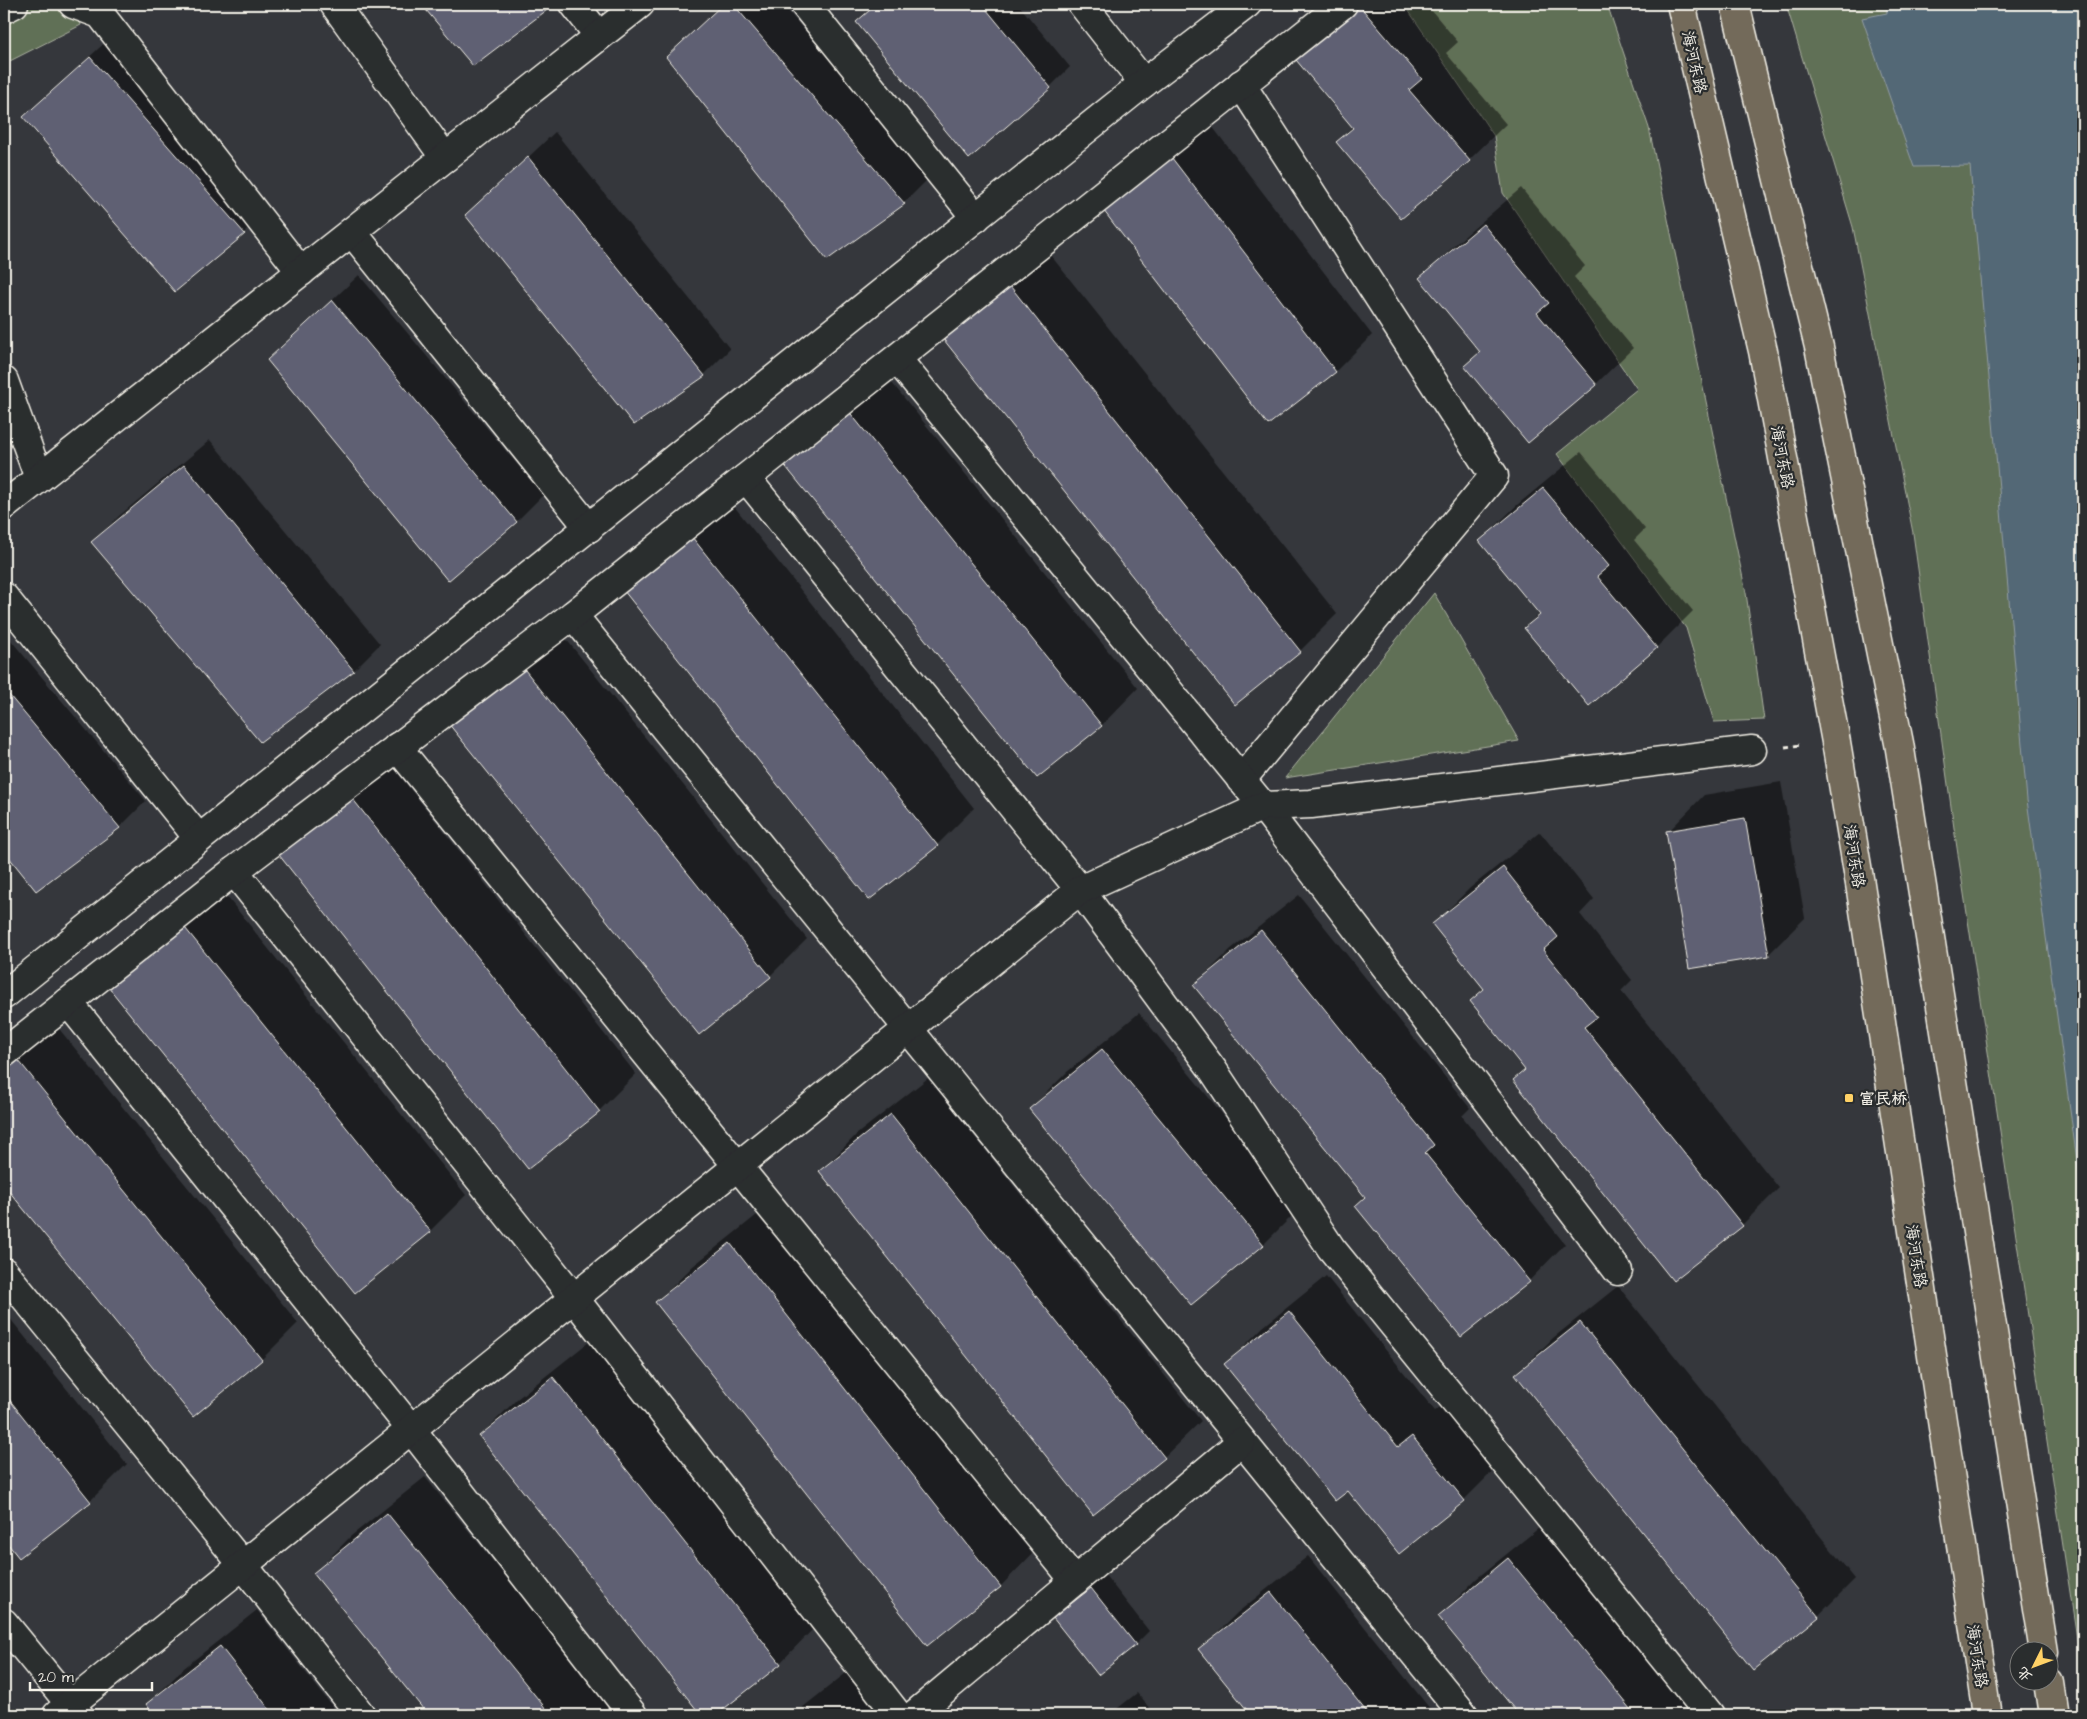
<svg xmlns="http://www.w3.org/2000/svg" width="2087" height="1719" font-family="'Architects Daughter','LXGW WenKai TC',sans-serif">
	<rect width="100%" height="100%" fill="#35373c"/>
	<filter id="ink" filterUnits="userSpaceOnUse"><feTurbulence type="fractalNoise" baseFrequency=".02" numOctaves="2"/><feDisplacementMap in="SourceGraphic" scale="10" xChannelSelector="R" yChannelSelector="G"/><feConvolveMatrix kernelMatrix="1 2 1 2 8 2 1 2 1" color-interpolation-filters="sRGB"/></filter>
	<g filter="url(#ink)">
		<g fill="#616f57" stroke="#aab0a0">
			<polygon points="4,4 75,4 81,25 4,64"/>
			<polygon points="1404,4 1607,4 1649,128 1746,593 1764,720 1714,722 1686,628 1557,454 1637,389 1503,193 1494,136"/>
			<polygon points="1786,4 2083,4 2083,1678 1954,828 1913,533 1853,227"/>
			<polygon points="1434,593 1519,741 1285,778"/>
		</g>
		<polygon fill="#536776" stroke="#939ea4" points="1886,4 2083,4 2083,1204 2027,800 1970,166 1914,167 1862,18 1887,13"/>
		<g fill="#0007">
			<polygon points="423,4 551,4 473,64"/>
			<polygon points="723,4 782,4 930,177 904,203 667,57"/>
			<polygon points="876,4 1018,4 1070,67 1050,87 857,22"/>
			<polygon points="1346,4 1426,4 1458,42 1446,53 1506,124 1469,160 1337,142 1353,126"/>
			<polygon points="110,38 264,213 244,233 24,117"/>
			<polygon points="1202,113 1372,335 1336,371 1268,423 1098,202"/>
			<polygon points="555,132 730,349 704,375 467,215"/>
			<polygon points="1521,188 1585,266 1574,277 1633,348 1596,384 1465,366 1481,350 1421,279 1458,242"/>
			<polygon points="1040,242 1337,614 1300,651 1235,703 938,330"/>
			<polygon points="359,275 543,495 517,521 448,579 269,360"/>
			<polygon points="880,368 1138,688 1102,725 1037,776 779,457"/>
			<polygon points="210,440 380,644 354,670 260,740 93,542 119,516"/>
			<polygon points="1581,452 1645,529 1634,540 1693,611 1657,647 1589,704 1525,628 1540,613 1480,541 1517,505"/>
			<polygon points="726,496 974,808 937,845 621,587"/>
			<polygon points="558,629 807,939 770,976 699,1034 450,723"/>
			<polygon points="4,632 146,801 120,827 37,889 4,849"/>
			<polygon points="389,762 636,1074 599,1111 529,1167 281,855 318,819"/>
			<polygon points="1781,782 1805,918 1768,955 1668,832 1704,795"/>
			<polygon points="1540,832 1594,899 1580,914 1632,980 1621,991 1779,1188 1742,1225 1674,1279 1515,1080 1525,1069 1471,1001 1484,988 1434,924 1470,888"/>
			<polygon points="215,882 466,1195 430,1231 103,978"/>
			<polygon points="1299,895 1470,1108 1462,1116 1565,1244 1529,1281 1366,1197 1195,985 1231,949"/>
			<polygon points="1139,1013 1300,1208 1263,1245 1030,1109 1067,1072"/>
			<polygon points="47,1014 298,1323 261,1360 193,1415 4,1183 4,1050"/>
			<polygon points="928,1078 1201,1421 1164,1457 821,1171 857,1134"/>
			<polygon points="767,1207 1037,1549 1001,1586 927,1644 657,1302 693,1266"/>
			<polygon points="1326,1276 1435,1411 1449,1400 1501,1463 1464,1500 1399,1552 1348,1489 1226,1364 1263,1327"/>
			<polygon points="1618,1286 1855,1579 1818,1616 1516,1375 1553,1338"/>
			<polygon points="4,1311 127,1464 90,1501 20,1556 4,1537"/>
			<polygon points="590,1341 816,1626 780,1663 714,1715 702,1715 480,1436 517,1399"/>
			<polygon points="425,1477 618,1715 430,1715 315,1573 351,1536"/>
			<polygon points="1545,1523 1702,1715 1521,1715 1440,1616 1476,1579"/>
			<polygon points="1308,1556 1435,1715 1252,1715 1200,1650 1237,1613"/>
			<polygon points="1105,1575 1149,1631 1136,1644 1098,1673 1055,1618 1068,1604"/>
			<polygon points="257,1610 339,1715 155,1715 147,1705 184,1668"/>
			<polygon points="846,1673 880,1715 793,1715"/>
			<polygon points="1137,1693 1155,1715 1109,1715"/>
		</g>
		<g fill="#5f6173" stroke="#f4f1e8">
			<polygon points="421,4 542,4 547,10 473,66"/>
			<polygon points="723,4 733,4 905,204 827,260 666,57"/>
			<polygon points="877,4 982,4 1051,88 969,159 856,22"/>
			<polygon points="1352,4 1358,4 1422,79 1409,90 1470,161 1401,219 1336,142 1353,128 1291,54"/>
			<polygon points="90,57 245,234 175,292 23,117"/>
			<polygon points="1165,149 1336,372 1268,425 1097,202"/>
			<polygon points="528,157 705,376 634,425 465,215"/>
			<polygon points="1483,224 1549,303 1537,313 1597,385 1528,443 1464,366 1480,352 1419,278"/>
			<polygon points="1003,277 1301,652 1235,705 936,330"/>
			<polygon points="332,300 517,522 448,581 267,360"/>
			<polygon points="843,404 1102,726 1037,778 778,457"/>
			<polygon points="184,465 354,671 260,742 91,542"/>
			<polygon points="1543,488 1609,566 1597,576 1657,648 1589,706 1524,628 1540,615 1479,541"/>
			<polygon points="688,532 938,846 869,900 620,586"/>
			<polygon points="521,665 771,977 699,1035 448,723"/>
			<polygon points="4,689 120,828 36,891 4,851"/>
			<polygon points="352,798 600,1112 528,1169 279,855"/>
			<polygon points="1745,818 1769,956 1689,969 1666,831"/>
			<polygon points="1503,867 1558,937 1543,950 1597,1017 1584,1027 1743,1226 1673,1281 1513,1080 1525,1070 1470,1001 1484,989 1432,924"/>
			<polygon points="177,918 431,1232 355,1293 101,978"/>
			<polygon points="1261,930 1434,1145 1425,1153 1530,1282 1461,1337 1355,1206 1365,1197 1193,985"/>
			<polygon points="1102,1049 1264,1245 1191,1305 1029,1109"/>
			<polygon points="10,1050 262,1360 193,1417 4,1185 4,1055"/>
			<polygon points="891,1114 1165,1458 1093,1515 819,1171"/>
			<polygon points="730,1243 1001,1587 927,1646 655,1302"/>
			<polygon points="1289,1311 1398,1447 1412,1436 1465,1501 1399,1554 1348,1491 1335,1501 1224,1364"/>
			<polygon points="1580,1322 1819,1617 1753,1670 1515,1374"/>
			<polygon points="553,1377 781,1664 716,1715 701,1715 479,1436"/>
			<polygon points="4,1393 91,1502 19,1558 4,1539"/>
			<polygon points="387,1513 551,1715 428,1715 313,1573"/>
			<polygon points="1508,1558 1636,1715 1519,1715 1438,1616"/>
			<polygon points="1091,1588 1136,1645 1098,1675 1053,1618"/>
			<polygon points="1271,1592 1369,1715 1251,1715 1198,1649"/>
			<polygon points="220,1646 274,1715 154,1715 146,1704"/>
			<polygon points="809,1709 814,1715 801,1715"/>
		</g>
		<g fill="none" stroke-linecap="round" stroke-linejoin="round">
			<defs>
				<g id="minor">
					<polyline points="73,4 100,14 301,272"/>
					<polyline points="334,4 445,158"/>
					<polyline points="574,4 599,36"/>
					<polyline points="804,4 976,218"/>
					<polyline points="1082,4 1144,83"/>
					<polyline points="4,9 14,4"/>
					<polyline points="1241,84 1494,476 1241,780"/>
					<polyline points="352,232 589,528"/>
					<polyline points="897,359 1263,806 1618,1271"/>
					<polyline points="4,381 39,478"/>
					<polyline points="746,478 1080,890 1213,1070 1331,1248 1710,1715"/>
					<polyline points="4,506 640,4"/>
					<polyline points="4,597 199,839"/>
					<polyline points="573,615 1464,1715"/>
					<polyline points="397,747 1075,1581"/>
					<polyline points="234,871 574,1298 898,1715"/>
					<polyline points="4,995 1144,83 1247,4"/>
					<polyline points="68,1002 411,1429 633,1715"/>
					<polyline points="4,1053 234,871 573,615 1343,4"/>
					<polyline points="4,1272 243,1565 361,1715"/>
					<polyline points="4,1623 79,1715"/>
					<polyline points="57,1715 1080,890 1263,806 1311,804 1752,750"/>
					<polyline points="914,1715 1241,1442"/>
				</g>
				<g id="major">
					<polyline points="1681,4 1763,351 1836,742 1860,884 1987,1715"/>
					<polyline points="1735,4 1819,347 1899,743 2044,1652"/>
					<polyline points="2049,1682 2054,1715"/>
				</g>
			</defs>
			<use href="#minor" stroke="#f4f1e8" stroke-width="31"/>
			<use href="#major" stroke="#f4f1e8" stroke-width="31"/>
			<polyline stroke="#f4f1e8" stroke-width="3" stroke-dasharray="5 4" stroke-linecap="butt" points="1785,747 1801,745"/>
			<use href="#minor" stroke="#2a2d2e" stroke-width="28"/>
			<use href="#major" stroke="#736b5a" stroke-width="28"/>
		</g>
	</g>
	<rect fill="#ffd166" stroke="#2a2d2e" stroke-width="2" x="1844" y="1093" width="10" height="10" rx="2.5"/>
	<g text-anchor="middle" stroke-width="4.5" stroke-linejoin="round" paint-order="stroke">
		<g font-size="16" fill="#f4f1e8" stroke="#2a2d2e">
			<text transform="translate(1695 62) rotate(77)" y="6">海河东路</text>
			<text transform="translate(1783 457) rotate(79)" y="6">海河东路</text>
			<text transform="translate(1855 856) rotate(81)" y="6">海河东路</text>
			<text transform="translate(1917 1256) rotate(81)" y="6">海河东路</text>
			<text transform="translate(1978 1656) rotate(81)" y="6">海河东路</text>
		</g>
		<g font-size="16" font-weight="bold" fill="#f4f1e8" stroke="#2a2d2e" text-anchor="start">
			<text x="1859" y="1104">富民桥</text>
		</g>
	</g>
	<rect width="2087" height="1719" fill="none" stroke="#2a2d2e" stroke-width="20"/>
	<rect x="10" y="10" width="2067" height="1699" fill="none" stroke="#f4f1e8" stroke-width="2" filter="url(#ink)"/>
	<g transform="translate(2034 1666) rotate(228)"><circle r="24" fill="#2a2d2e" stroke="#7b7b78"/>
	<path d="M0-4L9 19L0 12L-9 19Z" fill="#ffd166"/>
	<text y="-8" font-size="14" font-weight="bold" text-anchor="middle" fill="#f4f1e8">北</text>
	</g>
	<path d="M30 1682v8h122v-8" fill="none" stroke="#f4f1e8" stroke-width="2.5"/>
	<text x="38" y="1682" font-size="15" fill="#f4f1e8" stroke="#2a2d2e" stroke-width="4" paint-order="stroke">20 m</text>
</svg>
